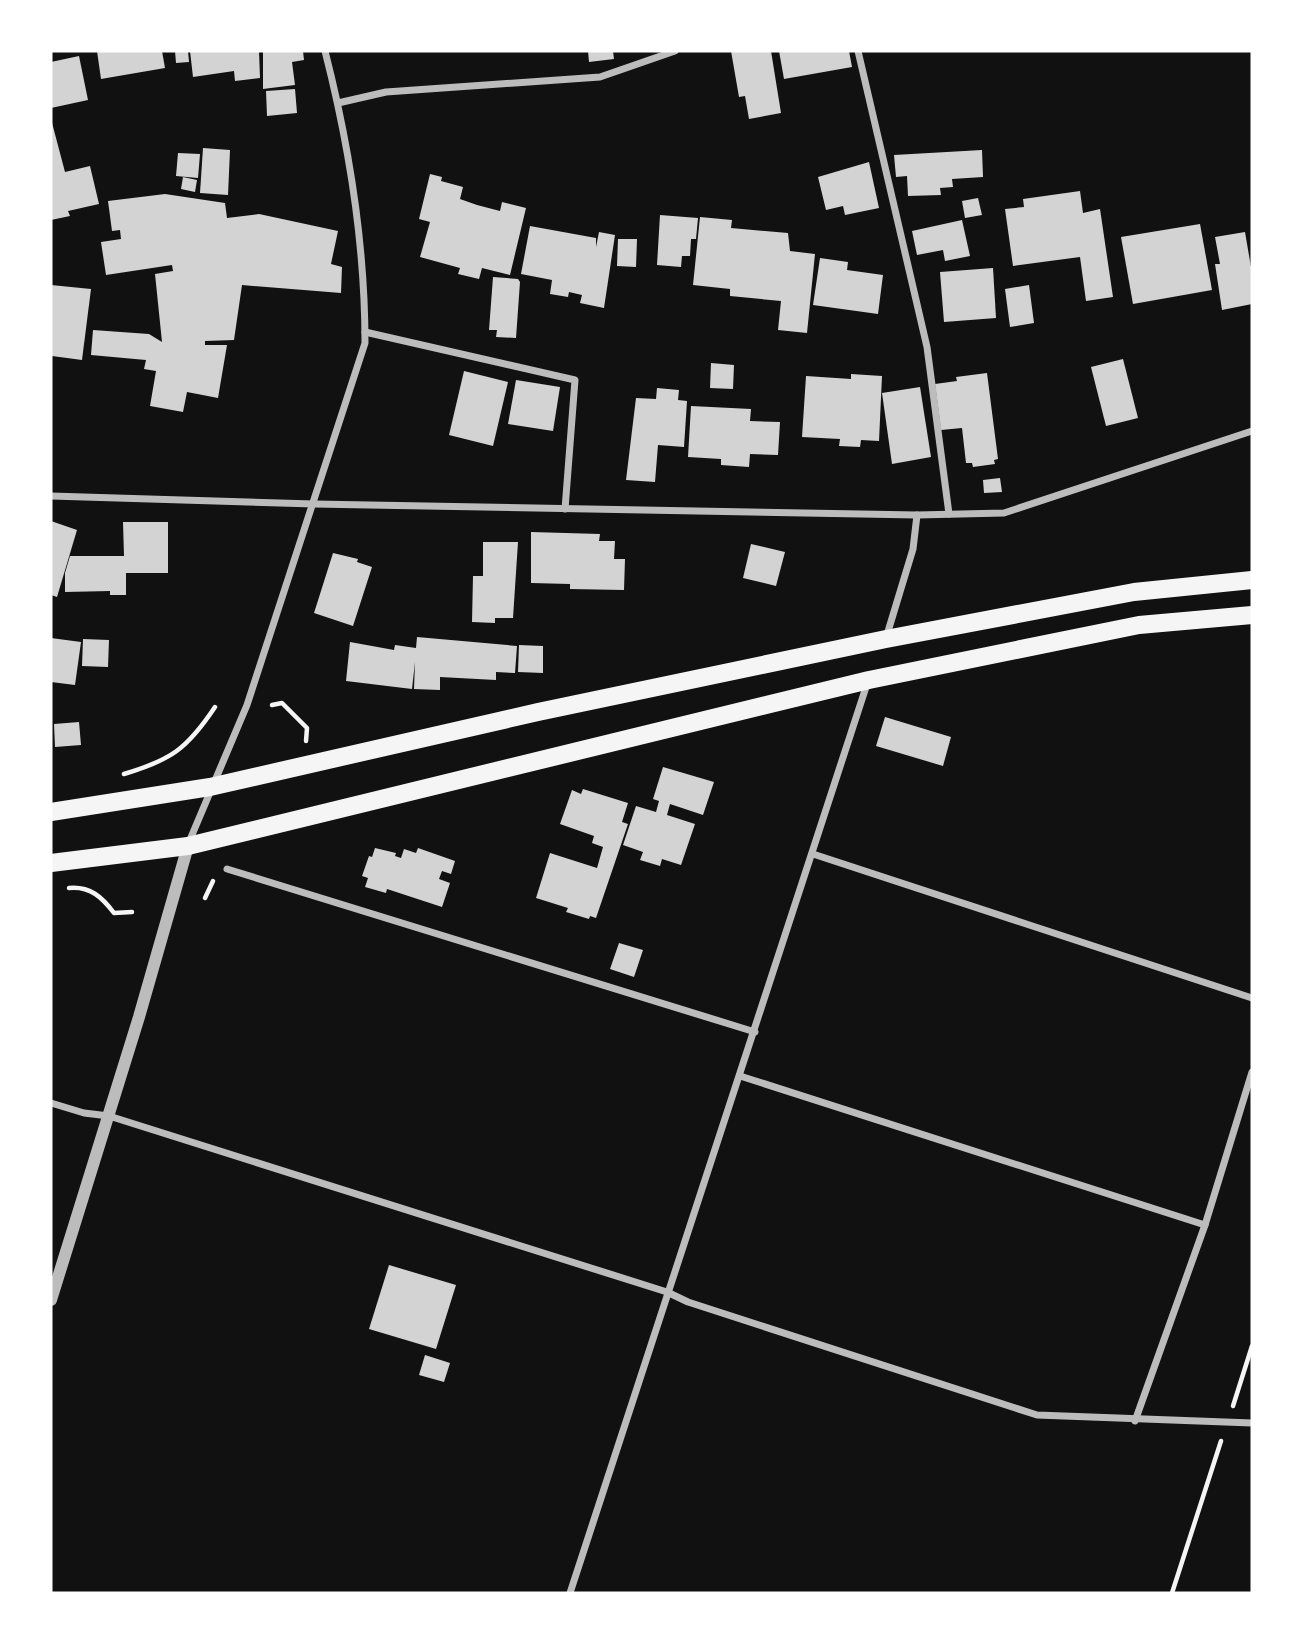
<svg xmlns="http://www.w3.org/2000/svg" width="1303" height="1644" font-family="'Fira Sans Condensed',sans-serif">
	<rect width="100%" height="100%" fill="#111"/>
	<g fill="#d3d3d3">
		<polygon points="97,51 162,51 165,68 101,79"/>
		<polygon points="175,51 188,51 189,62 176,63"/>
		<polygon points="190,51 259,51 260,78 235,81 234,71 193,77"/>
		<polygon points="263,51 303,51 304,60 292,62 295,85 263,89"/>
		<polygon points="588,51 613,51 614,59 589,62"/>
		<polygon points="731,51 771,51 781,113 749,119 745,96 739,97"/>
		<polygon points="779,51 849,51 852,67 784,79"/>
		<polygon points="79,56 88,100 51,108 51,62"/>
		<polygon points="295,89 297,113 267,116 266,91"/>
		<polygon points="51,119 65,172 90,166 99,204 68,211 70,216 51,220"/>
		<polygon points="203,148 230,150 228,195 200,193"/>
		<polygon points="982,150 983,177 952,179 953,187 940,188 941,195 908,196 907,176 896,177 894,155"/>
		<polygon points="178,153 200,154 198,178 176,176"/>
		<polygon points="869,162 879,208 845,215 843,206 826,210 818,177"/>
		<polygon points="430,174 442,177 441,181 463,187 460,199 477,205 500,211 502,202 526,208 510,275 482,268 479,279 458,274 460,268 420,257 430,222 419,219"/>
		<polygon points="183,177 197,180 195,192 181,189"/>
		<polygon points="1080,191 1083,213 1100,209 1113,297 1086,301 1080,257 1013,266 1005,209 1024,207 1023,199"/>
		<polygon points="165,194 225,203 227,218 259,214 338,231 331,264 342,267 341,293 242,285 234,340 205,341 205,345 227,345 218,398 187,392 183,412 150,406 156,371 144,369 146,360 91,355 93,330 149,334 162,342 155,274 173,271 172,265 106,275 101,242 121,239 120,230 112,231 108,201"/>
		<polygon points="978,198 982,215 965,218 962,201"/>
		<polygon points="660,215 698,218 696,239 691,239 690,256 682,256 681,267 657,265"/>
		<polygon points="700,217 732,220 731,228 788,233 790,251 815,254 807,333 778,330 781,301 730,296 730,289 693,285"/>
		<polygon points="962,220 970,256 945,261 943,250 917,255 912,231"/>
		<polygon points="1200,224 1212,290 1133,304 1121,237"/>
		<polygon points="530,226 596,238 596,247 599,232 615,235 604,308 580,303 582,295 569,292 568,297 550,294 552,280 521,274"/>
		<polygon points="1245,232 1252,273 1252,304 1222,310 1215,264 1220,264 1215,237"/>
		<polygon points="618,239 637,239 636,267 617,266"/>
		<polygon points="820,258 848,262 847,270 883,275 878,314 813,305"/>
		<polygon points="993,268 996,318 944,322 940,272"/>
		<polygon points="493,277 518,279 520,282 516,338 496,337 497,330 489,330"/>
		<polygon points="51,285 91,289 82,360 52,356"/>
		<polygon points="1029,285 1034,323 1010,327 1005,289"/>
		<polygon points="1123,359 1138,418 1106,426 1091,367"/>
		<polygon points="711,363 734,365 733,389 710,388"/>
		<polygon points="464,371 508,382 493,446 449,435"/>
		<polygon points="987,373 998,459 994,460 995,464 973,467 972,463 966,463 962,428 941,430 935,384 957,381 956,377"/>
		<polygon points="851,374 882,376 879,441 861,440 860,447 839,446 840,439 802,437 806,376 851,379"/>
		<polygon points="516,380 560,387 553,431 508,424"/>
		<polygon points="920,387 931,457 892,464 882,393"/>
		<polygon points="657,388 679,390 678,400 687,401 684,447 658,445 655,482 626,480 636,398 656,399"/>
		<polygon points="691,406 751,409 750,421 780,422 778,455 750,454 749,467 721,465 721,459 688,457"/>
		<polygon points="1000,478 1002,492 984,493 983,480"/>
		<polygon points="51,521 77,530 57,597 51,595"/>
		<polygon points="123,522 168,522 168,573 126,573 126,595 110,595 110,591 65,592 65,573 70,556 124,556"/>
		<polygon points="531,532 600,534 599,541 615,541 614,559 625,559 624,590 570,589 570,584 531,583"/>
		<polygon points="483,542 518,542 513,618 495,618 495,623 472,622 473,576 483,576"/>
		<polygon points="751,544 785,552 776,586 743,578"/>
		<polygon points="333,553 358,559 357,562 372,567 353,626 314,613"/>
		<polygon points="417,637 517,646 515,673 496,672 496,680 440,677 440,690 414,689 415,662 412,689 346,681 350,642 394,650 395,645 416,648"/>
		<polygon points="51,638 81,642 75,685 51,682"/>
		<polygon points="83,639 109,640 108,667 82,666"/>
		<polygon points="519,645 543,646 543,673 518,672"/>
		<polygon points="885,717 951,737 943,766 876,746"/>
		<polygon points="79,722 81,745 55,747 54,724"/>
		<polygon points="663,767 714,782 703,815 670,804 667,815 695,824 681,865 662,859 660,866 640,860 643,852 623,845 636,806 656,812 659,801 653,799"/>
		<polygon points="583,789 628,803 622,822 628,824 596,918 590,916 589,919 566,912 568,908 536,898 550,853 597,868 603,847 592,843 594,836 560,824 572,790 581,794"/>
		<polygon points="375,848 396,853 395,856 401,858 404,849 416,853 418,848 455,861 451,874 442,871 439,879 450,883 442,907 387,889 386,893 365,887 368,878 362,876 369,856 372,857"/>
		<polygon points="619,943 643,950 634,977 610,969"/>
		<polygon points="389,1265 456,1285 436,1349 369,1329"/>
		<polygon points="425,1355 450,1363 444,1382 419,1375"/>
	</g>
	<g fill="none" stroke-linecap="round" stroke-linejoin="round">
		<g stroke="#f5f5f5" stroke-width="4.5">
			<polyline points="272,705 282,703 307,728 306,741"/>
			<path d="M124,774C171,760 187,749 215,707"/>
			<path d="M69,888C90,886 102,897 114,913L132,912"/>
			<polyline points="205,898 213,881"/>
			<polyline points="1233,1406 1252,1346"/>
			<polyline points="1172,1593 1221,1441"/>
		</g>
		<g stroke="#bcbcbc" stroke-width="7">
			<polyline points="858,51 927,347 949,514"/>
			<polyline points="338,103 386,92 600,77 675,51"/>
			<polyline points="365,332 575,380 565,509"/>
			<polyline points="51,496 314,504 917,515 1004,513 1252,431"/>
			<polyline points="886,638 913,549 917,515"/>
			<path d="M189,842L247,705L365,343C365,246 349,145 325,51"/>
			<polyline points="813,854 1252,998"/>
			<polyline points="227,869 755,1032"/>
			<polyline points="740,1076 1205,1225 1252,1072"/>
			<polyline points="51,1103 84,1113 109,1116 667,1292 688,1302 1037,1415 1252,1423"/>
			<polyline points="1135,1421 1205,1225"/>
			<polyline points="570,1593 868,681"/>
		</g>
		<polyline stroke="#bcbcbc" stroke-width="12" points="51,1300 139,1017 188,846"/>
		<g stroke="#f5f5f5" stroke-width="18">
			<polyline points="51,812 210,787 538,712 886,639 1134,592 1252,580"/>
			<polyline points="51,863 188,846 869,680 1139,625 1252,615"/>
		</g>
	</g>
	<rect width="1303" height="1644" fill="none" stroke="#ffffff" stroke-width="105"/>
</svg>
